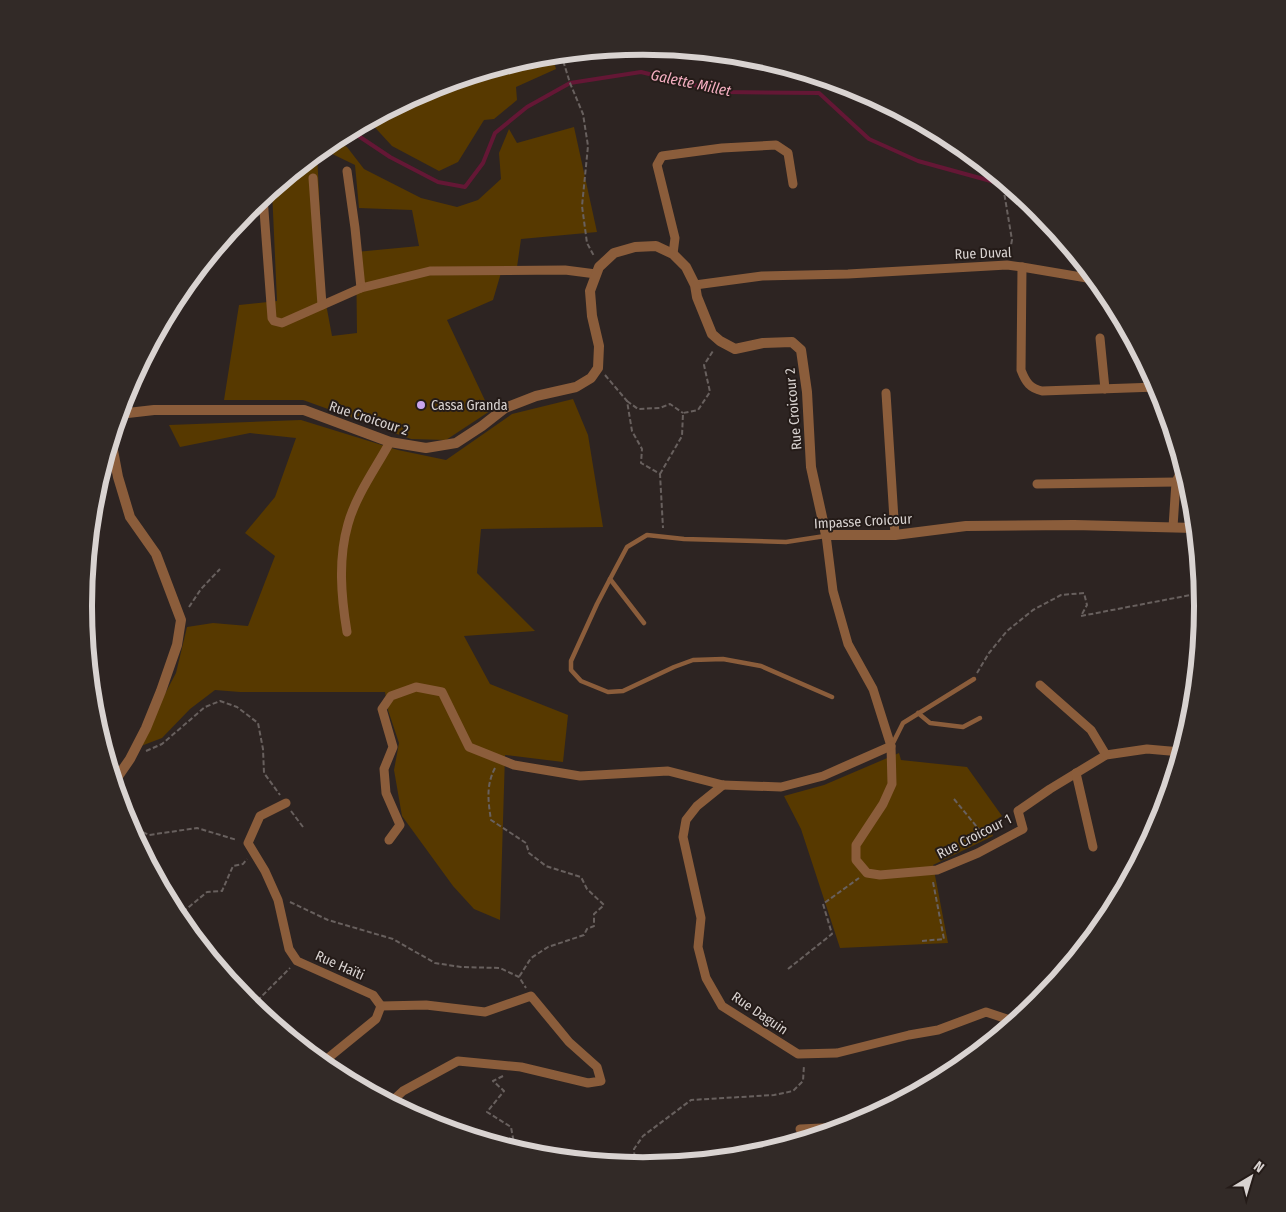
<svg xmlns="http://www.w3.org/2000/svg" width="1286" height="1212" font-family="'Fira Sans Condensed',sans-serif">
	<rect width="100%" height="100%" fill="#2d2422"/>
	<g fill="#573900">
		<polygon points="552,55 556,69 516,87 517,100 494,119 484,120 458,162 439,171 392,146 369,121 429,89 534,57"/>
		<polygon points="574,127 597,232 521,239 517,267 503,266 493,300 447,320 490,411 446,440 411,439 303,400 224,400 239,305 277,301 272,190 317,153 324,293 332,336 357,333 356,252 419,246 412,210 359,208 355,165 322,149 332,140 347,147 364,169 421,198 457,207 478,200 501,179 499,153 509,129 517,143"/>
		<polygon points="573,399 588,435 603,527 481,529 477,573 535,631 464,636 490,684 568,715 563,762 505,755 500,920 474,909 453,886 402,816 394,770 399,743 388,710 385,692 240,692 215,690 190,709 162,738 141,746 159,705 176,673 187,627 213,623 248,626 275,556 245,533 275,497 296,438 250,433 180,447 169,425 301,420 398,450 446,460 512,414"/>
		<polygon points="899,753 901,760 967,767 1002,816 989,824 993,836 933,865 948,943 840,948 801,829 784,796 824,785"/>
	</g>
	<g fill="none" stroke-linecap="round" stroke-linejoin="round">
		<g stroke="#641735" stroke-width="4">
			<polyline points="351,131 390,157 438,182 465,187 483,163 495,133 527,107 570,83 641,72 723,92 819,93 869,139 918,161 1009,186"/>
			<polyline points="84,601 91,571 89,552"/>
		</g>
		<g stroke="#68605e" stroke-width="2" stroke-dasharray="5 2.5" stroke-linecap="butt">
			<polyline points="561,54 570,83 583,114 588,146 582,206 587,243 594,256"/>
			<polyline points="1002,180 1012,240 1009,256"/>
			<polyline points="605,375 627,401 632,431 642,449 641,463 660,474 663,528"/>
			<polyline points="627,401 638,409 660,408 670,404 683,413"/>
			<polyline points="660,474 682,436 683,413 698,410 710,392 704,365 713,351"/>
			<polyline points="189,607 201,589 220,569"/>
			<polyline points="1081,616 1201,593"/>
			<polyline points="977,673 989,653 1007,631 1033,610 1061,595 1084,593 1087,605 1081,616"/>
			<polyline points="146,751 162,744 205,707 220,701 237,707 258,723 263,749 264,773 280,795"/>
			<path d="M495,768C486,785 488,801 491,820L526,843L529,853L546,866L581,877L587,889L604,905L594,914V926L587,929L584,935L548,947L531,958L519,977"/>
			<polyline points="954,799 986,838"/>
			<polyline points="291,811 303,827"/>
			<polyline points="129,826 149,835 197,828 237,840"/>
			<polyline points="290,902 328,920 393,939 435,963 461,967 500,968 519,977 526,988"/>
			<polyline points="175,911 184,911 207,892 222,891 233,866 243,864 247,859"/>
			<polyline points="1104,918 1108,918"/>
			<polyline points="922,941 944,939 933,882"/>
			<polyline points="788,969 832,934 823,904 859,878"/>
			<polyline points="252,1006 290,968"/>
			<polyline points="503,1076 493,1081 504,1091 487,1112 511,1127 515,1149"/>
			<polyline points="635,1165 634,1149 643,1136 691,1100 774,1095 793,1091 803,1081 804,1065"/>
		</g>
		<g stroke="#8b5d3b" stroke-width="4.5">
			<polyline points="610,579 597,604 571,661 571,670 581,681 608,692 623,691 674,667 693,660 723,659 761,666 832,697"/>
			<polyline points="644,623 610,579 627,547 647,535 684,539 786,542 825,536"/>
			<polyline points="918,713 930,723 963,727 980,718"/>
			<polyline points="892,745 903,723 974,679"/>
		</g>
		<g stroke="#8b5d3b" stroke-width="9">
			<polyline points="347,171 355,228 361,288 430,271 565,270 596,274"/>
			<polyline points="313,178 322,305"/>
			<polyline points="263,197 272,318 274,321 282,323 361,288"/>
			<polyline points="673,254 675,238 657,165 662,156 722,148 776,145 788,153 793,184"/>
			<polyline points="1022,267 1087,278 1098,282"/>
			<path d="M695,285L762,276L848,274L1007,265L1022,267L1021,370C1026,383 1030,388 1042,391L1157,387"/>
			<polyline points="1100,338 1105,389"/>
			<polyline points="886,393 895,535"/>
			<polyline points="1037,484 1176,482"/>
			<polyline points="1173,527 1176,482 1183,467"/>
			<polyline points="826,535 833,591 848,644 873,689 891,746 892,784 883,804 856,845 856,860 867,873 880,875 937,870 978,853 1023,829 1018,811 1050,789 1106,755 1147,749 1181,752"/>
			<path d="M347,632C341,596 338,559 348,524C356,495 376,468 390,442"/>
			<polyline points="1040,685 1091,730 1106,755"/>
			<polyline points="1076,773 1093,847"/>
			<polyline points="723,785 697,806 686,820 683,837 701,918 698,947 706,978 722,1006 798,1054 837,1053 909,1035 938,1030 986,1012 1010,1020 1010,1025"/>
			<polyline points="286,803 260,816 248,843 265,871 278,900 289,949 297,961 373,995 381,1006 376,1019 322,1063"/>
			<polyline points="389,840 400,825 386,793 384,769 393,747 382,709 391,696 416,687 442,692 469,747 514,765 580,776 668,771 723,785 781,787 823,776 891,746"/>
			<polyline points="381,1006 426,1005 485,1012 531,996 569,1042 597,1067 601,1081 588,1083 521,1067 458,1061 403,1091 390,1103"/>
			<polyline points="800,1129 844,1127"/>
		</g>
		<g stroke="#8b5d3b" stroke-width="10">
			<polyline points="119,414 154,410 304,410 390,442 426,448 456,443 482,426 505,408 536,396 576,387 591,378 598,368 599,346 592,316 590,291 599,267 614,253 635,247 656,246 673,254 686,267 695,285 697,297 712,334 720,341 735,349 763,343 792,342 801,350 807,392 811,467 826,535 895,535 966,526 1074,525 1195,528"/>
			<polyline points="111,440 118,477 130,517 156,554 181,620 177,645 161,691 146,728 130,759 119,775 113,778"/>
		</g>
	</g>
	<circle fill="#c9a5ee" stroke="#241b18" stroke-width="2" cx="421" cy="405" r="5"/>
	<g text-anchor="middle" stroke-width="4" stroke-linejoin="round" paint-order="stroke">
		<g font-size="14" fill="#d9d3d1" stroke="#241b18">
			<text transform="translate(983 253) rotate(-2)" y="5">Rue Duval</text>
			<text transform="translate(793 409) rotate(-95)" y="5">Rue Croicour 2</text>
			<text transform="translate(369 418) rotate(18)" y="5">Rue Croicour 2</text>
			<text transform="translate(863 521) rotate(-3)" y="5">Impasse Croicour</text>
			<text transform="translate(974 836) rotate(-27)" y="5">Rue Croicour 1</text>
			<text transform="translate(340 965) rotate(24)" y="5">Rue Haïti</text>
			<text transform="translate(760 1013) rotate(34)" y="5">Rue Daguin</text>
		</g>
		<g font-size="14" fill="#d9d3d1" stroke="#241b18" text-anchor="start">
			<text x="431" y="410">Cassa Granda</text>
		</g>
		<g font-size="15" font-style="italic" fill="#f4aec1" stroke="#241b18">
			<text transform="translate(691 83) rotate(12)" y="5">Galette Millet</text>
		</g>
	</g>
	<path d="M0 0H1286V1212H0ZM92 606a551 551 0 1 1 1102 0a551 551 0 1 1-1102 0Z" fill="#322a27" fill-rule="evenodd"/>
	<path fill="none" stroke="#d9d3d1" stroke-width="6" d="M92 606a551 551 0 1 1 1102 0a551 551 0 1 1-1102 0Z"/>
	<g transform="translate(1251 1177) rotate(38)" stroke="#241b18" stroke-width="4" paint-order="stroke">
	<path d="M0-4L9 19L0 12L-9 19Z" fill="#d9d3d1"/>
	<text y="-8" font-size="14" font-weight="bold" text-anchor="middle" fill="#d9d3d1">N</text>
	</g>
</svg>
